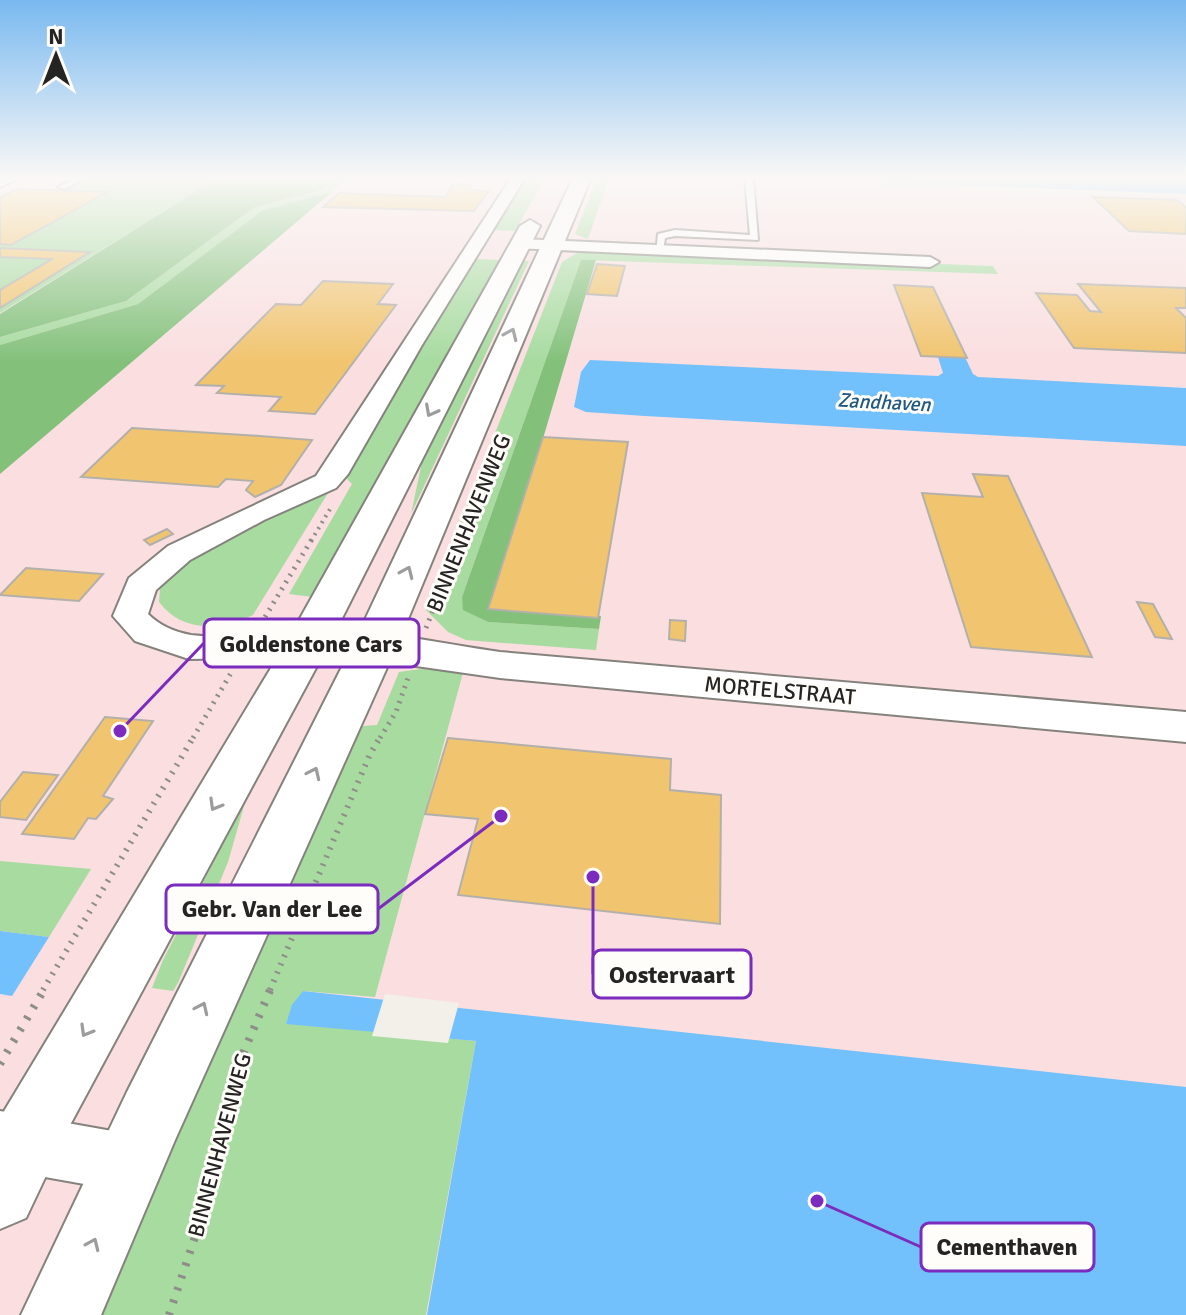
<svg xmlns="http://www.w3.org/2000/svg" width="1186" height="1315" font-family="Signika,sans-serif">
	<rect width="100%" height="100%" fill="#f3f0ea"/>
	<polygon fill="#fadee0" points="0,178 871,178 880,187 1186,196 1186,388 591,361 1186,439 1186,1315 0,1315"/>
	<g fill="#a7dba0">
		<polygon points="92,178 217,178 0,313 0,244 65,191"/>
		<polygon points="338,178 348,178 332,192 263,210 138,304 0,345 0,337 126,301 255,207 322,190"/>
		<polygon points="526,178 545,178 515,231 494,230"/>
		<polygon points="597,178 609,178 588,239 575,234"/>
		<polygon points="582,250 993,266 998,274 581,260 462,597 464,610 488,622 599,629 596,650 466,640 448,632 426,610 562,262"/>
		<polygon points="476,259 500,260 313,597 289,594 352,484 344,476"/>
		<polygon points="516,260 529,261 411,514 428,434"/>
		<path d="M325,489L328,493L253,615C219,630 183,633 159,602L160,589L188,558Z"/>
		<polygon points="435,667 464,669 375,997 303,991 286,1023 476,1041 426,1315 93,1315 350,727 377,725 399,672"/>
		<polygon points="246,799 228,862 178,983 173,991 152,988 163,960"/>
		<polygon points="0,861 91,869 49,937 0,931"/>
	</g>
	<g fill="#83c17b">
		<polygon points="217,178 338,178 322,190 255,207 126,301 0,337 0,314"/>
		<polygon points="332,192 0,474 0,345 138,304 263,210"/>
		<polygon points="581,260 596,260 493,607 601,616 599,629 488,622 463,610 462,597"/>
	</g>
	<g fill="#72c0fc">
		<polygon points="885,178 1186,178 1186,194 888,182"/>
		<polygon points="937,354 964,355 973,374 978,377 1186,388 1186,446 645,416 586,412 574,407 581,372 590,360 938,376 943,373"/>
		<polygon points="0,931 49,937 12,996 0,994"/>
		<polygon points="303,991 1186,1087 1186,1315 427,1315 476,1041 286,1024 292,1005"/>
	</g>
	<polygon fill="#f3f0ea" points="385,994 459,1003 448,1043 372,1036"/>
	<g fill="#f1c46f" stroke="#b3b0ab" stroke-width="2">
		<polygon points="453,184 470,185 472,190 489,191 474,211 323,207 339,193 446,197"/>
		<polygon points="17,189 108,192 11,245 0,244 0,197"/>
		<polygon points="1093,197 1177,200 1186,207 1186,234 1129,231"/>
		<polygon points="0,248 90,252 0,308 0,290 52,259 0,257"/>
		<polygon points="597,264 625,266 617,296 587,294"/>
		<polygon points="323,281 393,284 378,304 396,305 315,414 269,411 281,397 217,393 224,386 196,385 276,304 301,305"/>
		<polygon points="1078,284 1186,288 1186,308 1176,308 1186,318 1186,353 1074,348 1036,293 1077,295 1090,311 1101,312"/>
		<polygon points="894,285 933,287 967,358 921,356"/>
		<polygon points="132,428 260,436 312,440 281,485 255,497 246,490 253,481 226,479 218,487 81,477"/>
		<polygon points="543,437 628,442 598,618 488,609"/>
		<polygon points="973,474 1008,476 1092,657 971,647 922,493 983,497"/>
		<polygon points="167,529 173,534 150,545 144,540"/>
		<polygon points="26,568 103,574 79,601 0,595"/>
		<polygon points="1137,602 1153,604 1172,639 1155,637"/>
		<polygon points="670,620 686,621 685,641 669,639"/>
		<polygon points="105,717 153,721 103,796 113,799 96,819 88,818 74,839 22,834"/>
		<polygon points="448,738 671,759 670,790 721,795 720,924 458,895 478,819 425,814"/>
		<polygon points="23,772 58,775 26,820 0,817 0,802"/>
	</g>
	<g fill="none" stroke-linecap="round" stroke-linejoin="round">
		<defs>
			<g id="lane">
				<polygon points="76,178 85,178 65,189 58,187"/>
				<polygon points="745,178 753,178 758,240 675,236 665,238 663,251 656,253 658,234 675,230 750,235"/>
			</g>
			<g id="street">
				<polygon points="0,178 20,178 0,187"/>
				<path d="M511,178H525L422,345L348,474L336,488L264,520L190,560L156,590L148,614C159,625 174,632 191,635C231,640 273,627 313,628C376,629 437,643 500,652L1186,712V742L500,678L416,666L376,655L309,652L247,658L189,659L135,641L113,616L129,578L168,546L316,476Z"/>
				<polygon points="521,239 930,257 939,262 930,267 515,248 512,244"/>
				<polygon points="0,1111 129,1134 150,1142 158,1163 150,1184 129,1192 0,1169"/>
			</g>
			<g id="secondary">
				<polygon points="573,178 591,178 398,643 175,1140 101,1315 21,1315 127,1092 354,643"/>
				<polygon points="530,220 540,226 331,640 70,1125 26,1218 0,1229 0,1118 289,638 520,226"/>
			</g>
		</defs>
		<use href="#lane" stroke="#85827d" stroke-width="4"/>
		<use href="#street" stroke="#85827d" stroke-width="4"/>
		<use href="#secondary" stroke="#85827d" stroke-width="4"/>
		<g stroke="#8f8d89" stroke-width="4" stroke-dasharray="2 5" stroke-linecap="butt">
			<polyline points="311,541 330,509"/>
			<polyline points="461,541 470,518"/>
		</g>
		<g stroke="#8f8d89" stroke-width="5" stroke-dasharray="2 6" stroke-linecap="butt">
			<polyline points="265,617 312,539"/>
			<polyline points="426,628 461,539"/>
			<polyline points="193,738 231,673"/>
			<polyline points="380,738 396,712 408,678"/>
		</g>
		<g stroke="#8f8d89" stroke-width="6" stroke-dasharray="2 7" stroke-linecap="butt">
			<polyline points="43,990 194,736"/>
			<polyline points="270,990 370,754 381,736"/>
		</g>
		<g stroke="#8f8d89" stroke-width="8" stroke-dasharray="3 10" stroke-linecap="butt">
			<polyline points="0,1064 45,988"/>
			<polyline points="169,1315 214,1180 236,1070 271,988"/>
		</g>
		<use href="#lane" fill="#fff" fill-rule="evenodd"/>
		<use href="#street" fill="#fff" fill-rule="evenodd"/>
		<use href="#secondary" fill="#fff" fill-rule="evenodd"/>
	</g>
	<defs><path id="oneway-chevron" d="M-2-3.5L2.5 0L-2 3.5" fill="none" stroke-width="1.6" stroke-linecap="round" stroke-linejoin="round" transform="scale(2)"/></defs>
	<g stroke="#9d9c9c">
		<use href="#oneway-chevron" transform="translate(511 334) rotate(-66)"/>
		<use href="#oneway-chevron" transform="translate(431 411) rotate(118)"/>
		<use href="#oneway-chevron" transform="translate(407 572) rotate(-66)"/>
		<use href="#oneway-chevron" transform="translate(314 773) rotate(-65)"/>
		<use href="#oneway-chevron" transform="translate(215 805) rotate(120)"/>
		<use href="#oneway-chevron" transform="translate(202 1008) rotate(-65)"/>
		<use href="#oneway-chevron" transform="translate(86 1031) rotate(120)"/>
		<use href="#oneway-chevron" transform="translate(93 1244) rotate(-66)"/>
	</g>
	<linearGradient id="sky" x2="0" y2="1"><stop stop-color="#79b9f0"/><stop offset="0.49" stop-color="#faf8f6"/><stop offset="1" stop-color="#faf8f6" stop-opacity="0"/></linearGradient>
	<rect width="1186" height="362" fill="url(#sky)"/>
	<g text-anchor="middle" stroke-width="6" stroke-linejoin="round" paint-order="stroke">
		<g font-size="20" font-style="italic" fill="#205981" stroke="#fffdfa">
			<text transform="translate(884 402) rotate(3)" y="7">Zandhaven</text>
		</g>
		<g font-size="22" fill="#262422" stroke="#fffdfa">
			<text transform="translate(468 523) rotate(-68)" y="8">BINNENHAVENWEG</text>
			<text transform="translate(780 690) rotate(5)" y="8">MORTELSTRAAT</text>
			<text transform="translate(219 1145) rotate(-75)" y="8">BINNENHAVENWEG</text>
		</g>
	</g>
	<path fill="none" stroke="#7b2cbf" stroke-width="3" d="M120 731L204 643M501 816L378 909M593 877L593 974M817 1201L921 1247"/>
	<g fill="#7b2cbf" stroke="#fffdfa" stroke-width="3">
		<circle cx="120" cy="731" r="8"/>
		<circle cx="501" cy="816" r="8"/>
		<circle cx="593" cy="877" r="8"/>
		<circle cx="817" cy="1201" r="8"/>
	</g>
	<g fill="#fffdfa" stroke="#7b2cbf" stroke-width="3">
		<rect x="204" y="619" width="215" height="48" rx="8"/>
		<rect x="166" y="885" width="212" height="48" rx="8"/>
		<rect x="593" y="950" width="158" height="48" rx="8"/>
		<rect x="921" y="1223" width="173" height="48" rx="8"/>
	</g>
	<g font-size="24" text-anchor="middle" font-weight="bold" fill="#262422">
		<text x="311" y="652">Goldenstone Cars</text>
		<text x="272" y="917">Gebr. Van der Lee</text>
		<text x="672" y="983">Oostervaart</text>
		<text x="1007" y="1255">Cementhaven</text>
	</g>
	<g transform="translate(56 56)" stroke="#fffdfa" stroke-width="6" paint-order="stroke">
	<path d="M0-6L14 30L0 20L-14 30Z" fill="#262422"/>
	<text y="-12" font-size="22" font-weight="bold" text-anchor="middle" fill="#262422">N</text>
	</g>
</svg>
